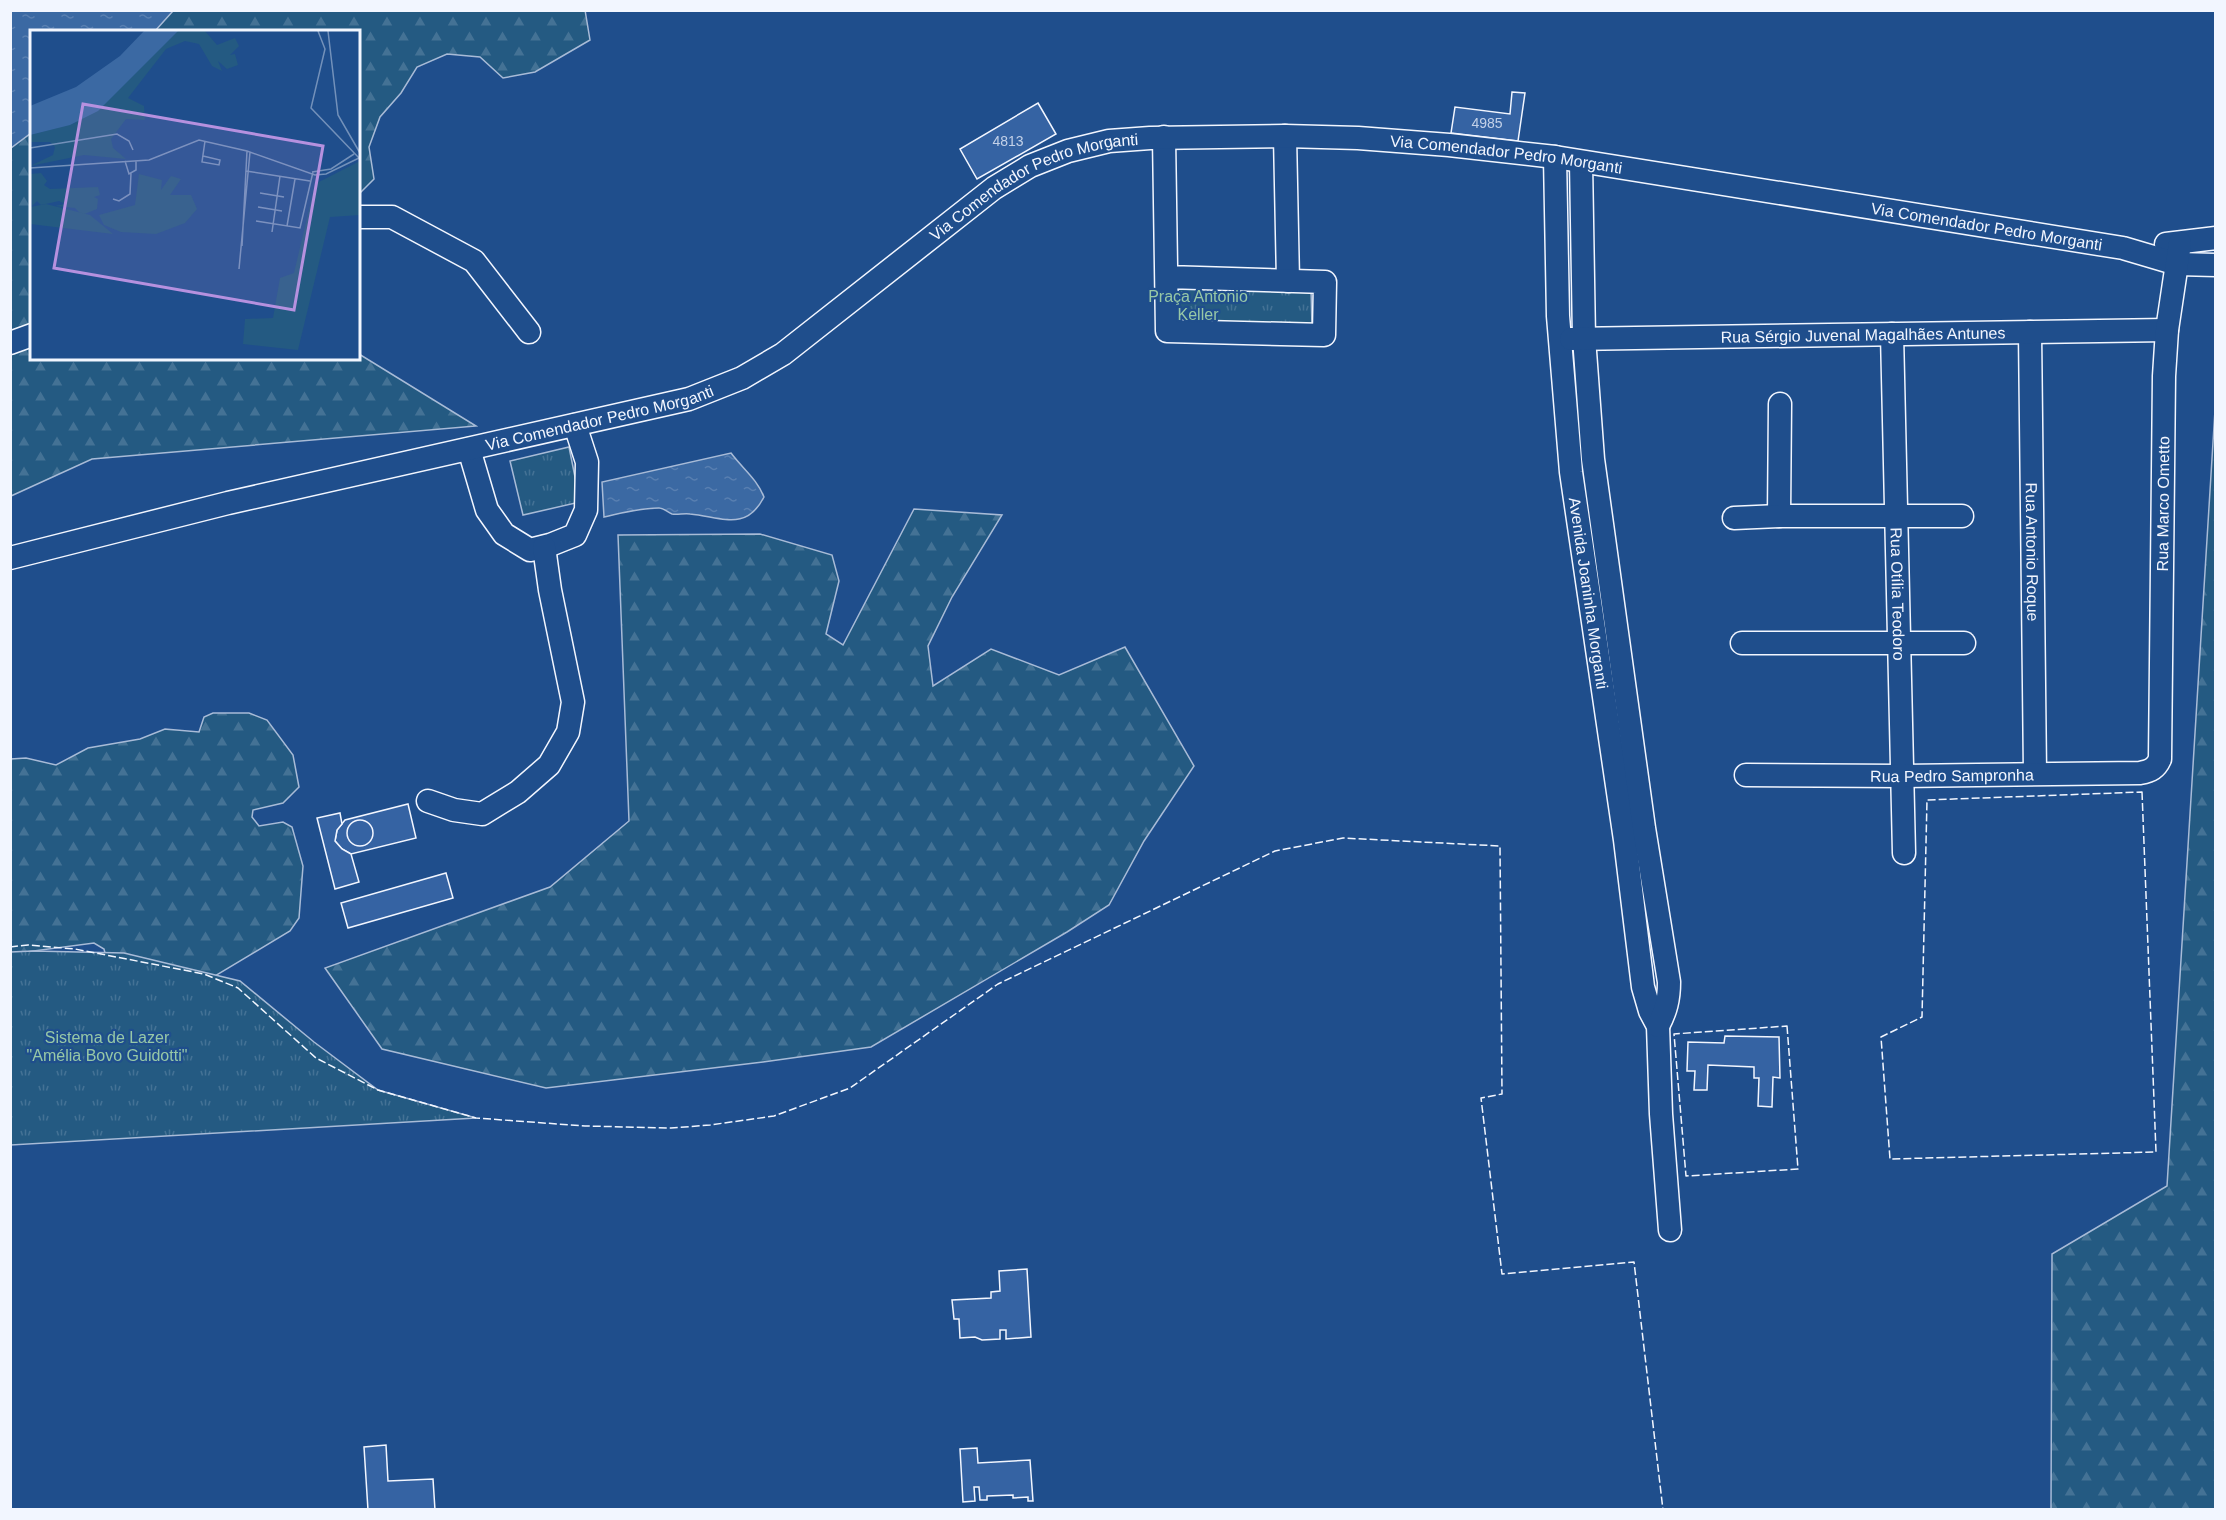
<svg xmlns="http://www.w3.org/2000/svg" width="2226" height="1520" font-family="Arial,sans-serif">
	<defs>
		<pattern id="forest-firs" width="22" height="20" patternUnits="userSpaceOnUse" patternTransform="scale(1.5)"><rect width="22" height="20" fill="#245a82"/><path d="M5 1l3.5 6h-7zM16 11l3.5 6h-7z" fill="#447295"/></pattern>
		<pattern id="park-tufts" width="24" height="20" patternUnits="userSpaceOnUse" patternTransform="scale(1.5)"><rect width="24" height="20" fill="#245a82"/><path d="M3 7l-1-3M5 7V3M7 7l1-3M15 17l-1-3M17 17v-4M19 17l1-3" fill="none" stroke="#447295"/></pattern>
		<pattern id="water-ripples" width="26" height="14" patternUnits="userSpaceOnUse" patternTransform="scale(1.5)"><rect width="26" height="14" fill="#3b69a3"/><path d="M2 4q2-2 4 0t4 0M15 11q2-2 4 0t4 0" fill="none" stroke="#587fb1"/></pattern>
	</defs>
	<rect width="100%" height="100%" fill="#1f4e8c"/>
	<g fill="url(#forest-firs)" stroke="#a8bbd7" stroke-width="1.5">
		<polygon points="129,10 585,10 590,40 535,72 503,78 480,57 447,54 417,67 401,93 380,117 369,147 374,179 359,194 358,32 112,32"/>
		<polygon points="31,103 32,358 358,358 359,354 476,426 92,459 11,496 10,125"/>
		<polygon points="2215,410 2215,1509 2051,1509 2052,1254 2167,1186"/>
		<polygon points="914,509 1002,515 952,597 928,646 933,686 991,649 1059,675 1125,647 1194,766 1144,841 1109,905 1067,932 871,1047 763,1062 546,1088 382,1049 325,968 550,887 629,821 618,535 760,534 832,555 839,581 826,634 843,645"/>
		<polygon points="213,713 249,713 267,720 293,755 299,787 283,803 253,810 252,817 259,826 283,822 292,827 303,866 299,918 290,931 175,1000 110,973 104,949 94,943 11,954 11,759 26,758 56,765 88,748 140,739 165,729 199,732 204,717"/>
	</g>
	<g fill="url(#park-tufts)" stroke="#a8bbd7" stroke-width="1.5">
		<polygon points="1173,283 1311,288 1312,328 1174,325"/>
		<polygon points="569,447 580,502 523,515 510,461"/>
		<polygon points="33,951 124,953 240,981 314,1042 378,1090 476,1118 11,1145 11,952"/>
	</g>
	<g fill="url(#water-ripples)" stroke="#a8bbd7" stroke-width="1.5">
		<polygon points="11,10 173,10 173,11 155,31 32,32 31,133 11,148"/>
		<path d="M731,453C743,469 757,479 764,497C746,532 722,517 690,514C685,513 677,515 672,514C667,512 664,508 659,508C640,508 622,513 604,517L602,482Z"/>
	</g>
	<g fill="#3563a3" stroke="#f2f6ff" stroke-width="1.5">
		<polygon points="1512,92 1525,93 1518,141 1451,133 1455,107 1510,114"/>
		<polygon points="1038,103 1056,134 977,179 960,149"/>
		<polygon points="408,804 416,838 351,854 342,849 335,841 337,830 345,820"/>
		<polygon points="340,813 342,824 337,830 335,841 342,849 351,854 359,882 335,889 317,818"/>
		<circle cx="360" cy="833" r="13"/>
		<polygon points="446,873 453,898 348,928 341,903"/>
		<polygon points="1725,1036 1779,1037 1780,1078 1773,1077 1772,1107 1758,1106 1759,1078 1754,1078 1754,1067 1708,1065 1707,1090 1694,1090 1695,1071 1687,1071 1688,1042 1724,1043"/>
		<polygon points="1027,1269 1031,1337 1006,1339 1006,1330 1000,1330 1000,1339 982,1340 975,1337 960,1338 959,1319 954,1319 952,1300 991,1298 991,1292 1000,1291 999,1271"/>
		<polygon points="386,1445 388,1481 433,1479 435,1510 368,1510 364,1447"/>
		<polygon points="977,1448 978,1463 1030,1460 1033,1501 1028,1501 1028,1497 1013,1498 1013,1495 987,1496 987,1500 980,1500 979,1487 974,1487 975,1501 963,1502 960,1449"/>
	</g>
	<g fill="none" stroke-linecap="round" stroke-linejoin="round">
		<defs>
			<g id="minor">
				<polyline points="1285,136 1288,281"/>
				<polyline points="1164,137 1167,331 1324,335 1325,282 1167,277"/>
				<path id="s1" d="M1555,157L1558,316L1571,472L1625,840L1643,987L1650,1011L1658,1026L1661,1114L1670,1230"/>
				<path d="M1581,162L1584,338L1593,459L1644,828L1669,982C1669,999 1666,1011 1658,1026"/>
				<polyline points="358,217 392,217 474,261 529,332"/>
				<polyline points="2166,244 2216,238"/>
				<path id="s2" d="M2030,332L2035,773"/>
				<path id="s3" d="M1892,334L1904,853"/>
				<path id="s4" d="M1571,339L2167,330"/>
				<polyline points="10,343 32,335"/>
				<polyline points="469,449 487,510 504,534 530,550 550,545 575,535 586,510 587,462 575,425"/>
				<polyline points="1779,516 1780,404"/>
				<polyline points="1734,518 1779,516 1962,516"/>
				<path id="s5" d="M10,558L228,503L689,399L742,378L783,354L994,188L1030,166L1068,151L1109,141L1150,138L1285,136L1358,138L1449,145L1555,157L2123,248L2177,264L2216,265"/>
				<polyline points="1742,643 1964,643"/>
				<path id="s6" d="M1746,775L1902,776L2140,773C2151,771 2156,768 2160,759L2164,376L2167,330L2180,243"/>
				<polyline points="428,801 454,810 482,814 518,792 549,765 568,732 573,702 550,590 544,547"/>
			</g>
		</defs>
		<use href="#minor" stroke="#f2f6ff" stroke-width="25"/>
		<use href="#minor" stroke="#1f4e8c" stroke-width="22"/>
		<g stroke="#f2f6ff" stroke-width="1.5" stroke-dasharray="8 3" stroke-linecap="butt">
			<polygon points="2142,792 2156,1152 1890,1159 1881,1037 1922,1017 1927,800"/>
			<polyline points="10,947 28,945 75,949 204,974 238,988 316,1058 378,1090 476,1118 585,1126 671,1128 710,1125 774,1116 850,1088 998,984 1275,851 1343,838 1500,846 1502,1094 1481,1098 1502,1274 1634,1262 1663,1510"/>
			<polygon points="1787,1026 1798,1169 1686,1176 1674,1034"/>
		</g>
	</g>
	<g text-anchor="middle" stroke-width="4.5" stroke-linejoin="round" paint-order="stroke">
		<g font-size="14" fill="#c3d1e8">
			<text x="1487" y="128">4985</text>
			<text x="1008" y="146">4813</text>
		</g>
		<g font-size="16" fill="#f2f6ff" stroke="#1f4e8c">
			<text dy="6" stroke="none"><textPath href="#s5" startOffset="1594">Via Comendador Pedro Morganti</textPath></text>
			<text dy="6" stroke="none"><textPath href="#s5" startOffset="1108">Via Comendador Pedro Morganti</textPath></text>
			<text dy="6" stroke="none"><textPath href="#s5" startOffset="2080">Via Comendador Pedro Morganti</textPath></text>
			<text dy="6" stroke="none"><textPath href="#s4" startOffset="292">Rua Sérgio Juvenal Magalhães Antunes</textPath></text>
			<text dy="6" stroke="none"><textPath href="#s5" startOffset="606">Via Comendador Pedro Morganti</textPath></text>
			<text dy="6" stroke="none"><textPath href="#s6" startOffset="675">Rua Marco Ometto</textPath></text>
			<text dy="6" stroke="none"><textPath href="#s2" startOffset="220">Rua Antonio Roque</textPath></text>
			<text dy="6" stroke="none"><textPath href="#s3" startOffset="260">Rua Otília Teodoro</textPath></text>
			<text dy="6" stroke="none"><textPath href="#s1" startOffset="438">Avenida Joaninha Morganti</textPath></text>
			<text dy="6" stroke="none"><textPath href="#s6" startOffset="206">Rua Pedro Sampronha</textPath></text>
		</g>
		<g font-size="16" fill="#97c8a6" stroke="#1f4e8c">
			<text x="1198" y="302">Praça Antonio<tspan x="1198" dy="18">Keller</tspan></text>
			<text x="107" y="1043">Sistema de Lazer<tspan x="107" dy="18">"Amélia Bovo Guidotti"</tspan></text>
		</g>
	</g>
	<g transform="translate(30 30)">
		<rect width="330" height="330" fill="#1f4e8c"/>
		<path d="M139,1H175L187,15L205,8L209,16L200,25L205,24L208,35L197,39L188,31L192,41L182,36L169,14L155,11L136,19L98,68L114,76L115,90L96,89L81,109L83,118L96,129L54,125L0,136L23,125L25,117L20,112H0V105L45,93ZM330,131V185L300,187L268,320L213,314L215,289L243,288L250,248L264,243L285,154ZM11,143L17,151L14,155L20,159L68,157L70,165L64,167L68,169L67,179L52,185L45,178L25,176L35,174L29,171L11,175L7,171L2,176L0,144ZM109,144L132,150L131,160L141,146L151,149L140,165H161L167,179L155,193L126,204L91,202L74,195L69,185L105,175Z" fill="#245a82"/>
		<path d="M16,174L60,185L83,204L0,194V177Z" fill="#245a82"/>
		<path d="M114,1H148L68,81L40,95L0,105V76L46,57L90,26Z" fill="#3b69a3"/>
		<path fill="none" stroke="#7391ba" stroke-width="1.5" d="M288,1L295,19L281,78L330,129M298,1L308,85L330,123M0,118L87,104L99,111L103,120M173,126L190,130L189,135L172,132L175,111M95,131L99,144L106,140V131M0,138L119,130L169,110L217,121L285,145L296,144L329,128M216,141L280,151M282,142L301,139L324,124M230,163L254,167M83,169L89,171L100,164L101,143M228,177L252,181M226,191L270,198L283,142M257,196L265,149M242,202L250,146M212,216L217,121M209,239L220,122"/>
		<path fill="#b691df" fill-opacity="0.15" stroke="#b691df" stroke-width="3" d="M53,74L293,116L264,280L24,238Z"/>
		<rect width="330" height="330" fill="none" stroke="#f2f6ff" stroke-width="3"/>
	</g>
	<rect width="2226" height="1520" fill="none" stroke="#f2f6ff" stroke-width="24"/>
</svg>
